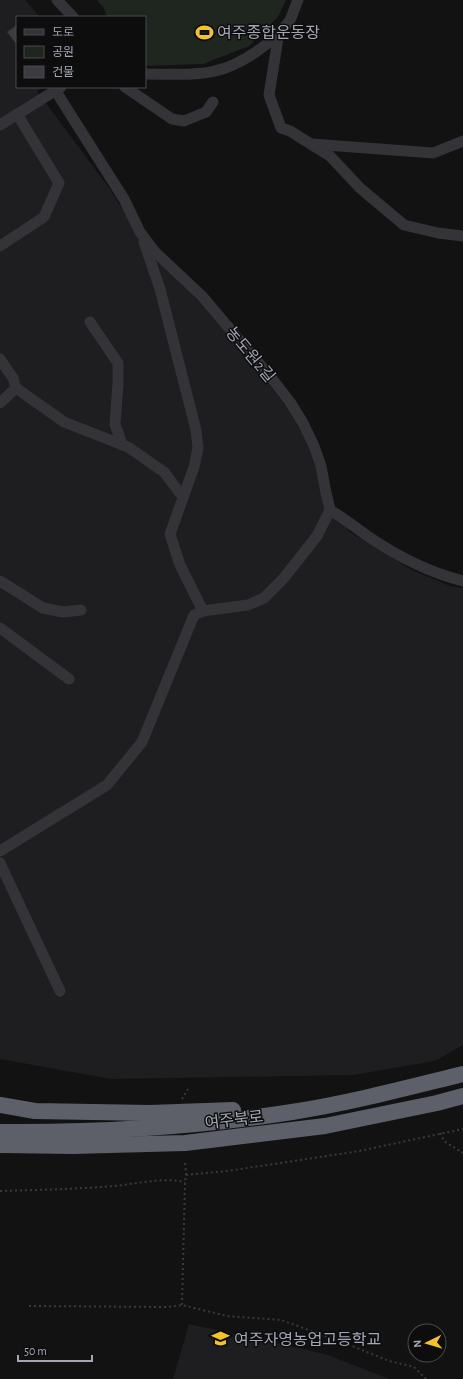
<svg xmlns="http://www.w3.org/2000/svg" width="463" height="1379" font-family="'Alegreya Sans','Noto Sans KR',sans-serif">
	<rect width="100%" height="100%" fill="#121213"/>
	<g fill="#1e1e20">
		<polygon points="0,0 25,0 40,17 17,17 17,87 43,87 37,91 109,188 155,260 200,299 286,406 304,436 321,481 348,531 412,570 450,586 463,588 463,1045 435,1061 353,1075 111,1079 0,1059"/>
		<polygon points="189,1324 325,1354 389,1379 173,1379"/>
	</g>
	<polygon fill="#1e261f" points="97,0 286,0 278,17 249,46 203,64 145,66 145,17 107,17 104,8"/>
	<polygon fill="#3c3b40" stroke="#2c2b2f" points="17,25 17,45 7,32"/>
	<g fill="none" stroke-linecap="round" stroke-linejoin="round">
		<g stroke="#393a3f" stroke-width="2" stroke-dasharray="2 3" stroke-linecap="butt">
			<polyline points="182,1099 188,1089"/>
			<polyline points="440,1133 444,1141 463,1153"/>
			<polyline points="186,1175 227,1171 359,1151 463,1129"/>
			<path d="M0,1191C38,1190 76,1189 114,1186C137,1184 162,1177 185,1182"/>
			<polyline points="182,1305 185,1182 186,1175 185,1162"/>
			<polyline points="29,1306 168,1307 182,1305 227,1316 281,1320 345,1343 389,1361 414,1367 426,1379"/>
		</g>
		<g stroke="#333338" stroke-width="11">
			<polyline points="57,0 73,17"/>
			<polyline points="279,32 269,95 281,128 290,131 330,156 360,188 404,225 438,233 463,236"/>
			<path d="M145,74C168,74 193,76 215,71C240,66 276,41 290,20C293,14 295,6 298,0"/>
			<polyline points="125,87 172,119 184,121 206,112 213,102"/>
			<path d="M55,90L124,199L140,232L155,252L202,296L273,380L290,402L303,423L314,446L321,466L325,488L330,510C343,518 354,526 366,535C395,555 428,572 463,581"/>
			<polyline points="0,125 61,87"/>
			<polyline points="312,144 433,153 463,141"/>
			<polyline points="144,242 160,289 196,430 198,448 194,467 170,534 180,565 203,611"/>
			<polyline points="0,246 44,217 59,183 17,114"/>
			<polyline points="90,322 118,363 118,383 115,424 122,445"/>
			<polyline points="0,359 13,378 16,388 64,422 128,447 164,472 183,497"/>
			<polyline points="0,403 16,388"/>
			<polyline points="0,581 43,608 63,612 81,610"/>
			<polyline points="0,628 69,679"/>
			<polyline points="0,851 107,785 142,742 194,615 203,611 248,605 264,598 283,579 317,536 330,510"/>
			<polyline points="0,863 60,991"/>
		</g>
		<g stroke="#5e6069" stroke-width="16">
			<polyline points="0,1105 35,1111 150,1113 233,1110"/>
			<path d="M0,1132C98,1133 195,1127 292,1112C350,1103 406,1088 463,1074"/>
			<polyline points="0,1145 73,1146 185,1143 325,1126 437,1103 463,1096"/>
		</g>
	</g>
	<defs>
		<symbol id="stadium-bare" viewBox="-9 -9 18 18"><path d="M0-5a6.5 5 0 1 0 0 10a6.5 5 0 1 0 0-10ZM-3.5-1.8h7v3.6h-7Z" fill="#f3c429" stroke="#0d0d0e" stroke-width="2.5" paint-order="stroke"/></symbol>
		<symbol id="school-bare" viewBox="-9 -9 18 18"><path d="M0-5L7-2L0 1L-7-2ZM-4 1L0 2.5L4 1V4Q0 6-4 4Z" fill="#f3c429" stroke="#0d0d0e" stroke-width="2.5" paint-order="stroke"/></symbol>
	</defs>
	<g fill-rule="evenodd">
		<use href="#stadium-bare" x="192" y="20" width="25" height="25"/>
		<use href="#school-bare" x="208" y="1326" width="25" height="25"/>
	</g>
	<g text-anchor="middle" stroke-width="3" stroke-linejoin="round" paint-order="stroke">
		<g font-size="16" fill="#a3a6b4" stroke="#0d0d0e" text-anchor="start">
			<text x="217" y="38">여주종합운동장</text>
			<text x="234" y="1345">여주자영농업고등학교</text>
		</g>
		<g font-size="16" fill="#a3a6b4" stroke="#0d0d0e">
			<text transform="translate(251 354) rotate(50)" y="6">농도원2길</text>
			<text transform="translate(234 1119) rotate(-7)" y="6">여주북로</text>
		</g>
	</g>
	<rect x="16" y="16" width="130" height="72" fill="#0d0d0e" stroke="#494a50"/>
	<rect x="24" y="29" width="20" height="6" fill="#333338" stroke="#494a50"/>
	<text x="52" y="36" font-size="12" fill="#a3a6b4">도로</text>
	<rect x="24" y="46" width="20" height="12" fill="#1e261f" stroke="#494a50"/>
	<text x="52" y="56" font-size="12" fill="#a3a6b4">공원</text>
	<rect x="24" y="66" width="20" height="12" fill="#3c3b40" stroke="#494a50"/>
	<text x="52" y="76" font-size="12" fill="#a3a6b4">건물</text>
	<g transform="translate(427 1343) rotate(265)"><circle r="19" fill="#0d0d0e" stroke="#494a50"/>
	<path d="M0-3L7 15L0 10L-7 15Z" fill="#f3c429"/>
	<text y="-6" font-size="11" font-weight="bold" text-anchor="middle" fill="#a3a6b4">N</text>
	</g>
	<path d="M18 1355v6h74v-6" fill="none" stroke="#a3a6b4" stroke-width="2"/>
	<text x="24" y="1355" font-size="12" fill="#a3a6b4" stroke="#0d0d0e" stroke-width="3" paint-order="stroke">50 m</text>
</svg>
